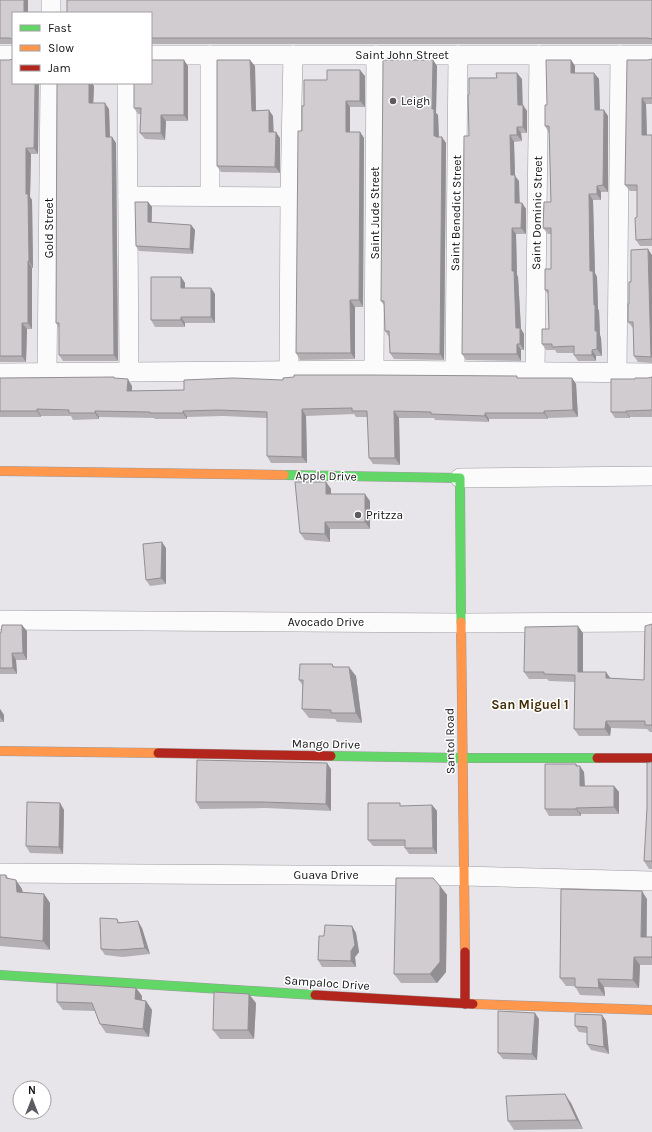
<svg xmlns="http://www.w3.org/2000/svg" width="652" height="1132" font-family="Karla,sans-serif">
	<rect width="100%" height="100%" fill="#e7e5ea"/>
	<g fill="none" stroke-linecap="round" stroke-linejoin="round">
		<defs>
			<g id="street">
				<polyline points="51,13 51,0"/>
				<polyline points="0,55 13,55"/>
				<polyline points="151,55 652,55"/>
				<polyline points="127,83 129,372"/>
				<polyline points="128,196 290,197"/>
				<polyline points="210,196 210,55"/>
				<polyline points="289,370 290,197 293,55"/>
				<polyline points="374,370 376,55"/>
				<polyline points="455,371 458,55"/>
				<polyline points="47,372 50,83"/>
				<polyline points="535,372 539,55"/>
				<polyline points="0,373 374,370 652,373"/>
				<polyline points="617,373 620,55"/>
				<polyline points="460,478 652,476"/>
				<polyline points="0,620 461,623 652,622"/>
				<polyline points="0,873 464,876 652,881"/>
			</g>
			<g id="fast">
				<polyline points="284,475 460,478 461,622"/>
				<polyline points="331,756 463,758 597,758"/>
				<polyline points="0,975 315,995"/>
			</g>
			<g id="slow">
				<polyline points="0,471 284,475"/>
				<polyline points="461,622 465,952"/>
				<polyline points="0,751 158,753"/>
				<polyline points="473,1004 652,1010"/>
			</g>
			<g id="jam">
				<polyline points="158,753 331,756"/>
				<polyline points="597,758 652,758"/>
				<polyline points="465,952 465,1004"/>
				<polyline points="315,995 473,1004"/>
			</g>
		</defs>
		<use href="#street" stroke="#9b9a9e" stroke-width="20"/>
		<use href="#fast" stroke="#9b9a9e" stroke-width="10"/>
		<use href="#slow" stroke="#9b9a9e" stroke-width="10"/>
		<use href="#jam" stroke="#9b9a9e" stroke-width="10"/>
		<use href="#street" stroke="#fbfbfc" stroke-width="19"/>
		<use href="#fast" stroke="#63d668" stroke-width="9"/>
		<use href="#slow" stroke="#ff974d" stroke-width="9"/>
		<use href="#jam" stroke="#b3261e" stroke-width="9"/>
	</g>
	<g fill="#b3afb3">
		<polygon points="0,0 13,13 13,44 0,44"/>
		<polygon points="652,0 652,44 151,44 151,13"/>
		<polygon points="652,59 652,104 646,104 647,135 652,135 652,246 640,246 636,240 637,217 637,191 630,191 625,185 648,60"/>
		<polygon points="0,60 38,154 31,154 30,197 32,200 33,268 32,268 32,329 27,329 26,362 0,362"/>
		<polygon points="433,60 437,66 436,113 438,115 439,137 446,143 444,360 394,359 390,353 389,337 385,331 384,305 381,301"/>
		<polygon points="571,60 575,66 575,73 594,73 599,79 600,110 608,116 608,192 601,192 601,200 593,200 595,273 597,277 598,309 599,311 600,335 601,338 602,356 596,356 596,361 578,361 574,355 574,353 557,353 555,350 546,350 542,344 549,329 548,294 545,290 551,269 551,234 548,234 543,228 551,202 549,133 545,126 547,105"/>
		<polygon points="188,66 188,121 166,121 165,140 145,139 140,133 141,114 138,114 134,108"/>
		<polygon points="255,66 256,111 273,116 273,132 280,138 280,173 221,172 217,166"/>
		<polygon points="365,76 365,107 350,107 350,132 360,132 364,138 363,307 355,307 355,359 300,360 296,353 302,131 304,106"/>
		<polygon points="522,79 522,105 527,111 527,133 521,133 522,141 514,142 515,176 519,181 519,203 522,203 526,209 526,234 516,234 517,275 518,277 521,329 524,334 524,350 521,350 521,361 466,360 462,354 469,136"/>
		<polygon points="57,83 92,83 94,86 93,103 109,109 110,137 112,137 116,143 118,361 63,361 59,355 59,328 56,323"/>
		<polygon points="148,202 152,207 152,223 191,225 195,230 193,254 139,251 136,246"/>
		<polygon points="652,255 652,363 638,362 634,356 633,328 628,322 631,282"/>
		<polygon points="181,277 185,283 185,288 211,288 215,294 215,323 185,323 185,327 155,327 151,320"/>
		<polygon points="652,377 652,417 630,417 630,418 615,418 611,412 635,379 648,378"/>
		<polygon points="0,378 115,379 132,386 132,391 184,390 283,380 572,378 576,384 578,417 548,418 548,419 489,419 489,422 435,420 434,418 399,418 400,465 373,464 369,458 368,417 356,417 354,414 306,416 307,463 271,463 267,456 267,418 223,416 187,417 187,419 155,419 154,418 99,417 99,419 73,420 71,416 41,416 41,417 0,417"/>
		<polygon points="326,482 331,489 331,494 370,501 370,529 330,529 330,542 305,540 300,533"/>
		<polygon points="166,548 166,584 150,586 146,580"/>
		<polygon points="652,624 652,732 650,732 647,729 611,728 610,736 579,736 574,729 575,682 549,681 547,679 529,679 524,672 583,633 583,672 610,678 644,680"/>
		<polygon points="27,631 27,660 16,660 17,674 0,674 0,633"/>
		<polygon points="332,664 334,667 356,676 362,723 337,722 335,719 309,718 302,709 303,686 299,680"/>
		<polygon points="0,709 4,715 4,722 0,722"/>
		<polygon points="652,762 652,869 649,869 644,861"/>
		<polygon points="576,764 584,772 585,786 614,786 619,792 619,814 581,814 581,816 549,816 545,809"/>
		<polygon points="331,769 331,811 266,808 200,809 196,802"/>
		<polygon points="60,803 64,810 63,854 30,853 26,846"/>
		<polygon points="432,805 437,811 437,854 409,854 405,848 405,846 373,846 368,840"/>
		<polygon points="0,875 6,875 8,878 22,889 23,892 44,894 50,903 50,950 0,946"/>
		<polygon points="440,886 447,895 446,972 437,983 401,983 394,974"/>
		<polygon points="647,899 647,937 652,937 652,965 640,965 639,988 604,987 605,996 580,995 575,986 566,986 560,978"/>
		<polygon points="117,919 119,922 142,928 150,954 123,957 105,955 101,949"/>
		<polygon points="352,926 356,933 359,952 355,957 356,967 322,967 318,960"/>
		<polygon points="136,988 142,996 142,1000 146,1001 152,1010 149,1037 106,1033 100,1024 95,1011 63,1010 57,1002"/>
		<polygon points="256,1003 254,1039 220,1039 213,1030"/>
		<polygon points="602,1015 606,1021 609,1054 591,1050 587,1044 587,1033 579,1032 575,1026"/>
		<polygon points="539,1019 537,1060 503,1059 498,1053"/>
		<polygon points="571,1103 583,1129 514,1130 508,1121"/>
	</g>
	<g fill="#928f92">
		<rect x="24" y="0" width="4" height="13"/>
		<polygon points="184,60 188,66 188,121 184,115"/>
		<polygon points="250,60 255,66 256,117 252,111"/>
		<polygon points="433,60 437,66 436,113 438,115 439,140 434,136 432,109"/>
		<polygon points="571,60 575,66 575,79 571,73"/>
		<polygon points="360,70 365,76 365,107 360,101"/>
		<polygon points="517,73 522,79 523,112 518,105"/>
		<polygon points="594,73 599,79 600,116 595,110"/>
		<polygon points="35,83 39,83 38,154 34,148"/>
		<polygon points="89,83 92,83 94,86 93,109 89,103"/>
		<polygon points="642,98 646,104 647,141 642,135"/>
		<polygon points="346,101 350,107 350,138 346,132"/>
		<polygon points="105,103 109,109 110,143 106,137"/>
		<polygon points="523,105 527,111 527,133 523,127"/>
		<polygon points="269,110 273,116 274,138 269,132"/>
		<polygon points="604,110 608,116 608,192 603,185"/>
		<polygon points="161,115 166,121 165,140 161,133"/>
		<polygon points="517,127 521,133 522,141 517,135"/>
		<polygon points="276,132 280,138 280,173 275,167"/>
		<polygon points="360,132 364,138 363,307 359,300"/>
		<polygon points="510,135 514,142 515,176 519,181 520,209 515,203 511,175"/>
		<polygon points="112,137 116,143 118,361 114,355"/>
		<polygon points="442,137 446,143 444,360 440,354"/>
		<polygon points="26,148 31,154 30,197 32,200 33,268 29,261 26,194"/>
		<polygon points="597,186 601,192 601,200 597,194"/>
		<polygon points="589,194 593,200 595,273 597,277 598,309 599,311 600,335 601,338 602,356 597,349 590,271"/>
		<polygon points="148,202 152,207 151,228 148,222"/>
		<polygon points="522,203 526,209 526,234 521,228"/>
		<polygon points="191,225 195,230 193,254 190,249"/>
		<polygon points="512,228 516,234 517,275 518,277 521,329 524,334 524,350 520,344 516,328 512,271"/>
		<polygon points="648,249 652,255 652,358 651,357"/>
		<polygon points="28,261 32,268 32,329 28,323"/>
		<polygon points="181,277 185,283 185,294 181,288"/>
		<polygon points="211,288 215,294 215,323 211,317"/>
		<polygon points="350,300 355,307 355,359 351,353"/>
		<polygon points="181,317 185,323 185,327 181,320"/>
		<polygon points="22,323 27,329 26,362 22,356"/>
		<polygon points="517,344 521,350 521,361 517,354"/>
		<polygon points="592,350 596,356 596,361 592,355"/>
		<polygon points="572,378 576,384 578,417 573,410"/>
		<polygon points="128,379 132,386 132,397 127,391"/>
		<polygon points="37,409 41,416 41,417 37,411"/>
		<polygon points="302,409 306,416 307,463 302,457"/>
		<polygon points="95,411 99,417 99,419 95,413"/>
		<polygon points="183,411 187,417 187,419 183,413"/>
		<polygon points="394,411 399,418 400,465 395,458"/>
		<polygon points="544,411 548,418 548,419 544,413"/>
		<polygon points="626,411 630,417 630,418 626,412"/>
		<polygon points="485,413 489,419 489,422 485,416"/>
		<polygon points="326,482 331,489 331,501 326,494"/>
		<polygon points="365,494 370,501 370,529 365,522"/>
		<polygon points="325,522 330,529 330,542 325,534"/>
		<polygon points="162,542 166,548 166,584 161,578"/>
		<polygon points="22,625 27,631 27,660 23,653"/>
		<polygon points="578,626 583,633 583,679 578,672"/>
		<polygon points="12,653 16,660 17,674 13,668"/>
		<polygon points="349,667 356,676 362,723 356,713"/>
		<polygon points="606,672 611,679 606,678"/>
		<polygon points="0,709 4,715 4,722 0,717"/>
		<polygon points="606,721 611,728 610,736 605,729"/>
		<polygon points="327,763 331,769 331,811 326,804"/>
		<polygon points="580,766 584,772 585,792 580,786"/>
		<polygon points="614,786 619,792 619,814 614,807"/>
		<polygon points="60,803 64,810 63,854 59,847"/>
		<polygon points="432,805 437,811 437,854 433,848"/>
		<polygon points="576,808 581,814 581,816 576,809"/>
		<polygon points="16,880 22,889 23,901 17,892"/>
		<polygon points="440,886 447,895 446,972 437,983 430,974"/>
		<polygon points="642,891 647,899 646,945 641,937"/>
		<polygon points="44,894 50,903 50,950 43,941"/>
		<polygon points="138,921 142,928 150,954 145,948"/>
		<polygon points="352,926 356,933 359,952 355,957 356,967 351,961"/>
		<polygon points="634,957 640,965 639,988 633,980"/>
		<polygon points="598,979 604,987 605,996 599,988"/>
		<polygon points="136,988 142,996 141,1007 135,999"/>
		<polygon points="249,994 256,1003 254,1039 248,1030"/>
		<polygon points="146,1001 152,1010 149,1037 143,1029"/>
		<polygon points="535,1013 539,1019 537,1060 532,1054"/>
		<polygon points="602,1015 606,1021 609,1054 604,1047"/>
		<polygon points="565,1094 571,1103 583,1129 577,1120"/>
	</g>
	<g fill="#d0ccd0" stroke="#928f92">
		<polygon points="0,0 24,0 24,13 13,13 13,39 9,38 0,38"/>
		<polygon points="67,0 652,0 652,39 648,38 151,38 151,13 67,13"/>
		<polygon points="13,59 13,83 35,83 34,148 26,148 26,194 28,194 29,261 28,261 28,323 22,323 22,356 0,356 0,60 9,60"/>
		<polygon points="652,59 652,98 642,98 642,135 652,135 652,239 636,240 635,218 637,217 637,185 625,185 627,60 648,60"/>
		<polygon points="151,60 184,60 184,115 161,115 161,133 140,133 141,108 134,108 134,83 151,83"/>
		<polygon points="217,60 250,60 252,111 269,110 269,132 276,132 275,167 217,166"/>
		<polygon points="383,60 433,60 432,109 434,109 434,136 436,136 436,137 442,137 440,354 390,353 389,331 385,331 384,301 381,301"/>
		<polygon points="546,60 571,60 571,73 594,73 595,110 604,110 603,185 597,186 597,194 589,194 590,271 593,271 594,305 595,305 595,331 597,331 597,349 592,350 592,355 574,355 574,346 552,347 552,344 542,344 542,329 549,329 548,290 545,290 545,269 551,269 551,228 543,228 544,202 551,202 549,126 545,126 545,105 547,105"/>
		<polygon points="327,70 360,70 360,101 346,101 346,132 360,132 359,300 350,300 351,353 296,353 298,131 302,131 302,106 304,106 304,80 327,80"/>
		<polygon points="496,73 517,73 518,105 523,105 523,127 517,127 517,135 510,135 511,175 515,175 515,203 522,203 521,228 512,228 512,271 514,271 516,328 520,328 520,344 517,344 517,354 462,354 464,136 469,136 468,95 469,95 469,78 497,78"/>
		<polygon points="57,83 89,83 89,103 105,103 106,137 112,137 114,355 59,355 59,323 56,323"/>
		<polygon points="135,202 148,202 148,222 191,225 190,249 136,246"/>
		<polygon points="648,249 651,357 634,356 633,322 628,322 628,304 629,304 629,282 631,282 631,250"/>
		<polygon points="151,277 181,277 181,288 211,288 211,317 181,317 181,320 151,320"/>
		<polygon points="294,375 370,375 517,376 517,378 572,378 573,410 544,411 544,413 485,413 485,416 431,414 431,412 394,411 395,458 369,458 367,411 352,411 352,408 302,409 302,457 267,456 267,412 219,410 183,411 183,413 150,413 150,412 95,411 95,413 69,413 69,410 37,409 37,411 0,411 0,378 114,377 114,378 128,379 127,391 184,390 184,380 233,378 283,380 283,378 294,377"/>
		<polygon points="652,377 652,410 626,411 626,412 611,412 611,379 635,379 635,378 648,378"/>
		<polygon points="295,482 326,482 326,494 365,494 365,522 325,522 325,534 300,533"/>
		<polygon points="162,542 161,578 146,580 143,544"/>
		<polygon points="652,624 652,725 645,725 645,721 606,721 605,729 574,729 575,675 544,674 544,672 524,672 525,627 578,626 578,672 606,672 606,678 644,680 645,626"/>
		<polygon points="2,625 22,625 23,653 12,653 13,668 0,668 0,633 1,633"/>
		<polygon points="300,664 332,664 333,667 349,667 356,713 331,713 331,710 302,709 303,680 299,680"/>
		<polygon points="197,760 327,763 326,804 261,802 196,802"/>
		<polygon points="652,762 652,861 644,861 647,808 647,763"/>
		<polygon points="545,764 576,764 576,766 580,766 580,786 614,786 614,807 576,808 576,809 545,809"/>
		<polygon points="27,802 60,803 59,847 26,846"/>
		<polygon points="368,803 400,803 400,806 432,805 433,848 405,848 405,840 368,840"/>
		<polygon points="0,875 6,875 6,878 16,880 17,892 44,894 43,941 0,937"/>
		<polygon points="396,878 433,878 440,886 440,962 430,974 394,974"/>
		<polygon points="561,889 642,891 641,937 652,937 652,957 634,957 633,980 598,979 599,988 575,987 575,978 560,978"/>
		<polygon points="100,918 117,919 118,923 138,921 145,948 118,950 101,949"/>
		<polygon points="325,925 352,926 355,945 351,951 351,961 318,960 319,936 324,936"/>
		<polygon points="57,983 136,988 135,999 146,1001 143,1029 100,1024 92,1003 57,1002"/>
		<polygon points="214,992 249,994 248,1030 213,1030"/>
		<polygon points="498,1011 535,1013 532,1054 498,1053"/>
		<polygon points="575,1014 602,1015 604,1047 587,1044 587,1027 575,1026"/>
		<polygon points="565,1094 577,1120 508,1121 506,1096"/>
	</g>
	<g fill="#5d5b60" stroke="#fff" stroke-width="1.5">
		<circle cx="393" cy="101" r="4"/>
		<circle cx="358" cy="515" r="4"/>
	</g>
	<g text-anchor="middle" stroke-width="3" stroke-linejoin="round" paint-order="stroke">
		<g font-size="12" fill="#131115" stroke="#fff">
			<text x="402" y="59">Saint John Street</text>
			<text transform="translate(375 213) rotate(-90)" y="4">Saint Jude Street</text>
			<text transform="translate(456 213) rotate(-89)" y="4">Saint Benedict Street</text>
			<text transform="translate(537 213) rotate(-89)" y="4">Saint Dominic Street</text>
			<text transform="translate(49 228) rotate(-90)" y="4">Gold Street</text>
			<text transform="translate(326 476) rotate(1)" y="4">Apple Drive</text>
			<text x="326" y="626">Avocado Drive</text>
			<text transform="translate(450 741) rotate(-91)" y="4">Santol Road</text>
			<text transform="translate(326 744) rotate(1)" y="4">Mango Drive</text>
			<text x="326" y="879">Guava Drive</text>
			<text transform="translate(327 983) rotate(4)" y="4">Sampaloc Drive</text>
		</g>
		<g font-size="12" fill="#131115" stroke="#fff" text-anchor="start">
			<text x="401" y="105">Leigh</text>
			<text x="366" y="519">Pritzza</text>
		</g>
		<g font-size="13" font-weight="bold" fill="#432e08" stroke="#fff">
			<text x="530" y="709">San Miguel 1</text>
		</g>
	</g>
	<rect x="12" y="12" width="140" height="72" fill="#ffffff" stroke="#a1a0a1"/>
	<rect x="20" y="25" width="20" height="6" fill="#63d668" stroke="#a1a0a1"/>
	<text x="48" y="32" font-size="12" fill="#131115">Fast</text>
	<rect x="20" y="45" width="20" height="6" fill="#ff974d" stroke="#a1a0a1"/>
	<text x="48" y="52" font-size="12" fill="#131115">Slow</text>
	<rect x="20" y="65" width="20" height="6" fill="#b3261e" stroke="#a1a0a1"/>
	<text x="48" y="72" font-size="12" fill="#131115">Jam</text>
	<g transform="translate(32 1100)"><circle r="19" fill="#ffffff" stroke="#a1a0a1"/>
	<path d="M0-3L7 15L0 10L-7 15Z" fill="#5d5b60"/>
	<text y="-6" font-size="11" font-weight="bold" text-anchor="middle" fill="#131115">N</text>
	</g>
</svg>
